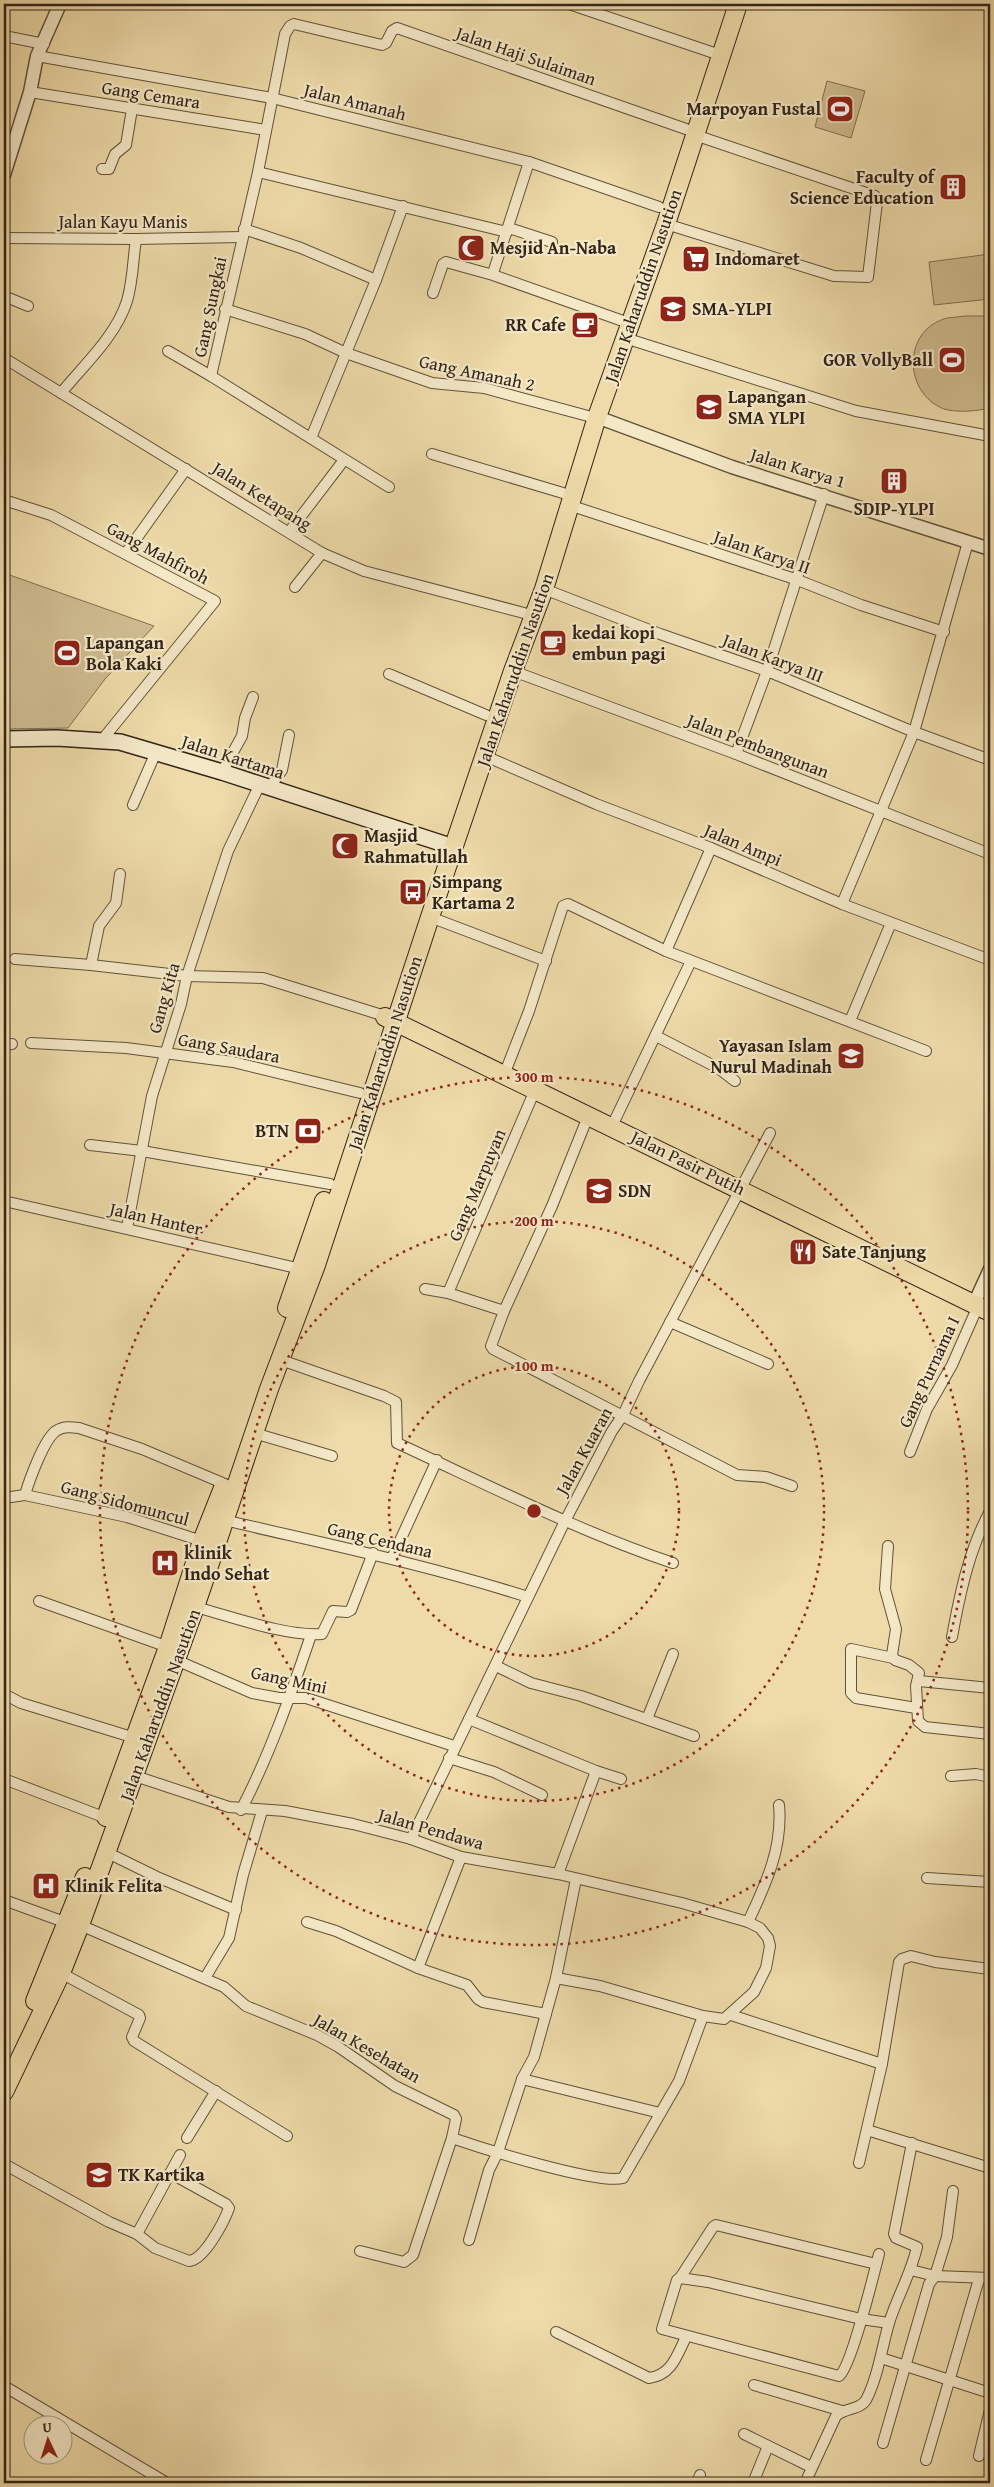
<svg xmlns="http://www.w3.org/2000/svg" width="994" height="2487" font-family="'Gentium Book Plus',serif">
	<rect width="100%" height="100%" fill="#eedba9"/>
	<filter id="stains"><feTurbulence type="fractalNoise" baseFrequency=".004" numOctaves="4"/><feColorMatrix values="0 0 0 0 .2 0 0 0 0 .09 0 0 0 0 .02 0 0 0 .5 -.17"/></filter>
	<radialGradient id="worn" r=".72"><stop offset=".6" stop-color="#630" stop-opacity="0"/><stop offset="1" stop-color="#630" stop-opacity=".3"/></radialGradient>
	<g fill="#cebc90" stroke="#807054">
		<polygon points="827,81 865,91 851,138 815,127"/>
		<polygon points="990,254 990,299 934,305 929,262"/>
		<path d="M966,316H990V408C977,411 958,413 944,409C903,393 902,330 947,318C953,317 960,317 966,316Z"/>
		<polygon points="4,573 154,626 105,679 68,728 4,729"/>
	</g>
	<g fill="none" stroke-linecap="round" stroke-linejoin="round">
		<defs>
			<g id="minor">
				<polyline points="569,4 720,55"/>
				<polyline points="4,36 44,44"/>
				<polyline points="37,56 272,98 529,162 659,207"/>
				<polyline points="30,92 266,130"/>
				<polyline points="102,169 109,169 115,154 126,145 132,109"/>
				<polyline points="258,172 507,232"/>
				<polyline points="666,224 834,276 868,277 877,202 875,196 695,135"/>
				<polyline points="509,228 552,242"/>
				<polyline points="244,229 301,248 376,280"/>
				<polyline points="4,238 136,239 242,237"/>
				<polyline points="494,270 529,162"/>
				<polyline points="433,293 443,264 446,262 493,275 623,321"/>
				<polyline points="4,296 28,306"/>
				<polyline points="225,309 305,334 346,353 432,383 484,388 588,416"/>
				<polyline points="625,338 856,411 990,436"/>
				<polyline points="168,351 211,376"/>
				<polyline points="4,358 322,553 364,571 524,613"/>
				<path d="M61,393C84,365 116,336 127,301C133,281 133,259 136,239"/>
				<polyline points="311,438 376,280 403,206"/>
				<polyline points="432,454 563,493"/>
				<polyline points="389,487 211,376 258,172 285,34 290,26 294,24 382,45 386,43 392,31 397,28 686,129"/>
				<polyline points="4,500 51,515 215,601 102,740"/>
				<polyline points="569,505 795,579 861,605 944,632"/>
				<polyline points="289,532 344,460"/>
				<polyline points="126,553 186,469"/>
				<polyline points="295,587 322,553"/>
				<polyline points="544,589 660,634 767,671 914,732 990,760"/>
				<polyline points="513,671 736,754 990,854"/>
				<polyline points="389,674 486,715"/>
				<polyline points="736,754 767,671 824,494"/>
				<polyline points="485,756 596,804 711,848 842,904 990,960"/>
				<polyline points="222,772 242,736 245,718 253,697"/>
				<polyline points="269,788 282,770 289,735"/>
				<polyline points="133,805 156,752"/>
				<polyline points="842,904 914,732 968,542"/>
				<polyline points="430,917 546,961"/>
				<polyline points="666,951 711,848"/>
				<polyline points="15,959 91,965 187,976 263,978 385,1016"/>
				<polyline points="91,965 99,926 116,903 120,874"/>
				<polyline points="850,1021 891,923"/>
				<polyline points="656,1036 718,1068 735,1081"/>
				<polyline points="31,1043 126,1048 233,1062 360,1093"/>
				<polyline points="4,1045 12,1044"/>
				<polyline points="504,1075 529,1011 563,906 568,904 666,951 926,1051"/>
				<polyline points="589,1114 552,1206 504,1311 491,1346 493,1349 737,1475 766,1477 792,1486"/>
				<polyline points="612,1126 691,961"/>
				<polyline points="90,1145 142,1151 330,1184"/>
				<polyline points="4,1201 301,1269"/>
				<polyline points="127,1228 152,1096 181,1004 187,976 228,851 260,784"/>
				<polyline points="425,1289 448,1293 504,1311"/>
				<polyline points="448,1293 535,1090"/>
				<polyline points="670,1322 768,1364"/>
				<path d="M281,1360L384,1396L396,1402L397,1443C488,1485 578,1531 673,1563"/>
				<polyline points="254,1433 332,1456"/>
				<polyline points="910,1452 927,1409 952,1365 978,1306"/>
				<path d="M25,1495C29,1481 44,1439 56,1431C63,1426 71,1427 79,1428L142,1449L225,1484"/>
				<polyline points="4,1498 25,1495 127,1517 205,1542"/>
				<path d="M224,1520C326,1544 428,1565 528,1597"/>
				<polyline points="888,1546 885,1589 896,1629 892,1655 895,1660 909,1665 919,1673 916,1686 918,1721 925,1727 990,1734"/>
				<polyline points="392,1558 437,1460"/>
				<polyline points="39,1601 168,1647"/>
				<path d="M195,1607C230,1616 287,1637 322,1634L333,1611L347,1612L351,1610L373,1553"/>
				<path d="M952,1637C960,1593 969,1550 990,1511"/>
				<polyline points="893,1658 851,1649 851,1693 856,1698 916,1708"/>
				<polyline points="176,1660 252,1693 279,1698 306,1698 454,1746"/>
				<polyline points="496,1666 531,1683 581,1696 694,1736"/>
				<polyline points="919,1681 990,1688"/>
				<polyline points="4,1694 21,1703 135,1738"/>
				<polyline points="469,1719 596,1771 621,1779"/>
				<polyline points="647,1719 673,1654"/>
				<polyline points="449,1758 494,1772 542,1795"/>
				<polyline points="135,1776 229,1807 285,1811 353,1824 411,1839 461,1857 558,1874 682,1903 748,1922 760,1928 768,1938 770,1946 766,1968 754,1992 724,2019 703,2016 600,1986 556,1978 534,2057 522,2079 498,2152 489,2170 469,2240"/>
				<polyline points="951,1776 976,1774 990,1777"/>
				<polyline points="4,1779 106,1818"/>
				<path d="M241,1810C270,1754 291,1694 311,1635"/>
				<polyline points="411,1839 565,1521 612,1431 623,1415 639,1381 770,1133"/>
				<polyline points="106,1852 157,1877 236,1910"/>
				<polyline points="558,1874 596,1771"/>
				<polyline points="927,1878 990,1882"/>
				<polyline points="4,1900 67,1923"/>
				<polyline points="307,1922 336,1931 418,1968 467,1985 478,1999 483,2002 546,2014"/>
				<path d="M748,1922C766,1884 783,1847 779,1805"/>
				<polyline points="80,1925 224,1987 246,2006 317,2035 337,2046 395,2086 454,2115 456,2119 452,2138 413,2255 404,2262 360,2251"/>
				<polyline points="418,1968 461,1857"/>
				<polyline points="61,1973 139,2015 140,2018 132,2037 134,2041 287,2136"/>
				<polyline points="205,1978 229,1938 243,1875 262,1811"/>
				<polyline points="556,1978 576,1879"/>
				<polyline points="731,2015 882,2064"/>
				<polyline points="522,2079 660,2113"/>
				<polyline points="867,2130 990,2168"/>
				<polyline points="187,2138 216,2091"/>
				<path d="M452,2138C481,2148 598,2185 623,2178L679,2081L703,2016"/>
				<polyline points="859,2163 882,2064 899,1962 902,1959 911,1956 935,1962 990,1969"/>
				<path d="M4,2164L109,2222L137,2234L155,2248L189,2261C204,2260 224,2222 229,2208L226,2204L170,2173"/>
				<polyline points="137,2234 180,2155"/>
				<path d="M879,2254C874,2273 851,2368 839,2376L662,2329L677,2280L680,2278L708,2282L861,2319L889,2323"/>
				<polyline points="911,2270 935,2276 947,2237 953,2191"/>
				<polyline points="680,2278 713,2227 716,2225 876,2264"/>
				<path d="M556,2332L649,2378C672,2375 677,2355 686,2337"/>
				<polyline points="881,2358 990,2393"/>
				<polyline points="754,2385 842,2411"/>
				<polyline points="4,2386 167,2483"/>
				<polyline points="744,2434 811,2467"/>
				<polyline points="883,2443 929,2284 935,2276 990,2278"/>
				<polyline points="979,2456 990,2410"/>
				<polyline points="926,2460 979,2279"/>
				<polyline points="697,2483 700,2475"/>
				<polyline points="753,2483 768,2446"/>
				<path d="M805,2483L836,2416C844,2408 860,2410 866,2400C878,2377 882,2347 889,2323C897,2297 911,2274 917,2247L896,2238L894,2234L912,2143"/>
			</g>
			<g id="tertiary">
				<polyline points="4,175 30,92 37,56 60,4"/>
				<polyline points="597,417 732,467 990,549"/>
				<polyline points="974,1304 990,1269"/>
			</g>
			<polyline id="secondary" points="4,739 57,738 120,742 222,772 444,844"/>
			<g id="trunk">
				<polyline points="385,1017 990,1312"/>
				<polyline points="287,1308 324,1201"/>
				<polyline points="106,1817 168,1647 202,1541 223,1488"/>
				<polyline points="35,2001 85,1877"/>
				<polyline points="4,2092 61,1973 80,1925 195,1607 269,1389 316,1265 430,917 513,671 544,589 597,417 666,224 738,4"/>
			</g>
		</defs>
		<use href="#minor" stroke="#61523c" stroke-width="12"/>
		<use href="#tertiary" stroke="#61523c" stroke-width="15"/>
		<use href="#secondary" stroke="#322418" stroke-width="18"/>
		<use href="#trunk" stroke="#322418" stroke-width="20"/>
		<use href="#minor" stroke="#f4e8c7" stroke-width="10"/>
		<use href="#tertiary" stroke="#f4e8c7" stroke-width="12"/>
		<use href="#secondary" stroke="#f4e8c7" stroke-width="15"/>
		<use href="#trunk" stroke="#eedba9" stroke-width="18"/>
	</g>
	<g fill="none" stroke="#8f2418" stroke-width="2.5" stroke-dasharray="2.5 5">
		<circle cx="534" cy="1511" r="145"/>
		<circle cx="534" cy="1511" r="290"/>
		<circle cx="534" cy="1511" r="434"/>
	</g>
	<defs>
		<symbol id="stadium-square" viewBox="-11 -11 22 22"><rect x="-9" y="-9" width="18" height="18" rx="4" fill="#8f2418" stroke="#f4e8c7"/><path d="M0-5a6.5 5 0 1 0 0 10a6.5 5 0 1 0 0-10ZM-3.5-1.8h7v3.6h-7Z" fill="#fff"/></symbol>
		<symbol id="building-square" viewBox="-11 -11 22 22"><rect x="-9" y="-9" width="18" height="18" rx="4" fill="#8f2418" stroke="#f4e8c7"/><path d="M-4-6H4V6H1V3H-1V6H-4ZM-2.5-4.3h1.7v1.8h-1.7ZM.8-4.3h1.7v1.8H.8ZM-2.5-1h1.7V.8h-1.7ZM.8-1h1.7V.8H.8Z" fill="#fff"/></symbol>
		<symbol id="mosque-square" viewBox="-11 -11 22 22"><rect x="-9" y="-9" width="18" height="18" rx="4" fill="#8f2418" stroke="#f4e8c7"/><path d="M3.5-4.9A6 6 0 1 0 3.5 4.9A5 5 0 1 1 3.5-4.9Z" fill="#fff"/></symbol>
		<symbol id="supermarket-square" viewBox="-11 -11 22 22"><rect x="-9" y="-9" width="18" height="18" rx="4" fill="#8f2418" stroke="#f4e8c7"/><path d="M-6-5.5h2.5l.6 2H6L4.5 2H-2.5L-4.4-4H-6ZM-1.5 3.2a1.3 1.3 0 1 0 .1 0ZM3 3.2a1.3 1.3 0 1 0 .1 0Z" fill="#fff"/></symbol>
		<symbol id="school-square" viewBox="-11 -11 22 22"><rect x="-9" y="-9" width="18" height="18" rx="4" fill="#8f2418" stroke="#f4e8c7"/><path d="M0-5L7-2L0 1L-7-2ZM-4 1L0 2.5L4 1V4Q0 6-4 4Z" fill="#fff"/></symbol>
		<symbol id="cafe-square" viewBox="-11 -11 22 22"><rect x="-9" y="-9" width="18" height="18" rx="4" fill="#8f2418" stroke="#f4e8c7"/><path d="M-5.5-4.5H6V0H3Q3 3.5 0 3.5H-2.5Q-5.5 3.5-5.5 0ZM3-3.2v2h1.7v-2ZM-6 4.5H4V6H-6Z" fill="#fff"/></symbol>
		<symbol id="bus-square" viewBox="-11 -11 22 22"><rect x="-9" y="-9" width="18" height="18" rx="4" fill="#8f2418" stroke="#f4e8c7"/><path d="M-5-6H5V4H4V6H2V4H-2V6H-4V4H-5ZM-3.5-4V0h7V-4ZM-3.5 1.2v1.5H-2V1.2ZM2 1.2v1.5H3.5V1.2Z" fill="#fff"/></symbol>
		<symbol id="bank-square" viewBox="-11 -11 22 22"><rect x="-9" y="-9" width="18" height="18" rx="4" fill="#8f2418" stroke="#f4e8c7"/><path d="M-6-4H6V4H-6ZM0-2.3a2.3 2.3 0 1 0 0 4.6a2.3 2.3 0 1 0 0-4.6Z" fill="#fff"/></symbol>
		<symbol id="restaurant-square" viewBox="-11 -11 22 22"><rect x="-9" y="-9" width="18" height="18" rx="4" fill="#8f2418" stroke="#f4e8c7"/><path d="M-5-6h1v4h1v-4h1v4h1v-4h1v5L-1.5 .5V6h-2V.5L-5-1ZM5-6V6H3V1.5H1.5Q1.5-4 5-6Z" fill="#fff"/></symbol>
		<symbol id="hospital-square" viewBox="-11 -11 22 22"><rect x="-9" y="-9" width="18" height="18" rx="4" fill="#8f2418" stroke="#f4e8c7"/><path d="M-5-5h3v3.5h4V-5h3V5h-3V1.5h-4V5h-3Z" fill="#fff"/></symbol>
	</defs>
	<g fill-rule="evenodd">
		<use href="#stadium-square" x="824" y="93" width="32" height="32"/>
		<use href="#building-square" x="937" y="171" width="32" height="32"/>
		<use href="#mosque-square" x="455" y="232" width="32" height="32"/>
		<use href="#supermarket-square" x="680" y="243" width="32" height="32"/>
		<use href="#school-square" x="657" y="293" width="32" height="32"/>
		<use href="#cafe-square" x="569" y="309" width="32" height="32"/>
		<use href="#stadium-square" x="936" y="344" width="32" height="32"/>
		<use href="#school-square" x="693" y="391" width="32" height="32"/>
		<use href="#building-square" x="878" y="465" width="32" height="32"/>
		<use href="#cafe-square" x="537" y="627" width="32" height="32"/>
		<use href="#stadium-square" x="51" y="637" width="32" height="32"/>
		<use href="#mosque-square" x="329" y="830" width="32" height="32"/>
		<use href="#bus-square" x="397" y="876" width="32" height="32"/>
		<use href="#school-square" x="835" y="1040" width="32" height="32"/>
		<use href="#bank-square" x="292" y="1115" width="32" height="32"/>
		<use href="#school-square" x="583" y="1175" width="32" height="32"/>
		<use href="#restaurant-square" x="787" y="1236" width="32" height="32"/>
		<use href="#hospital-square" x="149" y="1547" width="32" height="32"/>
		<use href="#hospital-square" x="30" y="1870" width="32" height="32"/>
		<use href="#school-square" x="83" y="2159" width="32" height="32"/>
	</g>
	<g text-anchor="middle" stroke-width="4.5" stroke-linejoin="round" paint-order="stroke">
		<g font-size="18" fill="#322418" stroke="#f4e8c7">
			<text transform="translate(526 56) rotate(19)" y="6">Jalan Haji Sulaiman</text>
			<text transform="translate(151 95) rotate(9)" y="6">Gang Cemara</text>
			<text transform="translate(355 102) rotate(14)" y="6">Jalan Amanah</text>
			<text x="123" y="228">Jalan Kayu Manis</text>
			<text transform="translate(643 286) rotate(-71)" y="6">Jalan Kaharuddin Nasution</text>
			<text transform="translate(210 307) rotate(-78)" y="6">Gang Sungkai</text>
			<text transform="translate(477 373) rotate(12)" y="6">Gang Amanah 2</text>
			<text transform="translate(798 468) rotate(17)" y="6">Jalan Karya 1</text>
			<text transform="translate(262 496) rotate(32)" y="6">Jalan Ketapang</text>
			<text transform="translate(762 552) rotate(19)" y="6">Jalan Karya II</text>
			<text transform="translate(158 553) rotate(28)" y="6">Gang Mahfiroh</text>
			<text transform="translate(773 658) rotate(21)" y="6">Jalan Karya III</text>
			<text transform="translate(515 670) rotate(-71)" y="6">Jalan Kaharuddin Nasution</text>
			<text transform="translate(758 746) rotate(21)" y="6">Jalan Pembangunan</text>
			<text transform="translate(233 757) rotate(18)" y="6">Jalan Kartama</text>
			<text transform="translate(743 845) rotate(23)" y="6">Jalan Ampi</text>
			<text transform="translate(164 998) rotate(-74)" y="6">Gang Kita</text>
			<text transform="translate(229 1048) rotate(10)" y="6">Gang Saudara</text>
			<text transform="translate(385 1053) rotate(-72)" y="6">Jalan Kaharuddin Nasution</text>
			<text transform="translate(688 1163) rotate(26)" y="6">Jalan Pasir Putih</text>
			<text transform="translate(477 1185) rotate(-67)" y="6">Gang Marpuyan</text>
			<text transform="translate(156 1219) rotate(13)" y="6">Jalan Hanter</text>
			<text transform="translate(929 1372) rotate(-65)" y="6">Gang Purnama I</text>
			<text transform="translate(584 1451) rotate(-61)" y="6">Jalan Kuaran</text>
			<text transform="translate(125 1503) rotate(15)" y="6">Gang Sidomuncul</text>
			<text transform="translate(380 1540) rotate(13)" y="6">Gang Cendana</text>
			<text transform="translate(289 1680) rotate(12)" y="6">Gang Mini</text>
			<text transform="translate(160 1705) rotate(-70)" y="6">Jalan Kaharuddin Nasution</text>
			<text transform="translate(431 1829) rotate(16)" y="6">Jalan Pendawa</text>
			<text transform="translate(367 2048) rotate(30)" y="6">Jalan Kesehatan</text>
		</g>
		<g font-size="18" font-weight="bold" fill="#322418" stroke="#f4e8c7" text-anchor="start">
			<text x="821" y="115" text-anchor="end">Marpoyan Fustal</text>
			<text x="934" y="183" text-anchor="end">Faculty of<tspan x="934" dy="21">Science Education</tspan></text>
			<text x="490" y="254">Mesjid An-Naba</text>
			<text x="715" y="265">Indomaret</text>
			<text x="692" y="315">SMA-YLPI</text>
			<text x="566" y="331" text-anchor="end">RR Cafe</text>
			<text x="933" y="366" text-anchor="end">GOR VollyBall</text>
			<text x="728" y="403">Lapangan<tspan x="728" dy="21">SMA YLPI</tspan></text>
			<text x="894" y="515" text-anchor="middle">SDIP-YLPI</text>
			<text x="572" y="639">kedai kopi<tspan x="572" dy="21">embun pagi</tspan></text>
			<text x="86" y="649">Lapangan<tspan x="86" dy="21">Bola Kaki</tspan></text>
			<text x="364" y="842">Masjid<tspan x="364" dy="21">Rahmatullah</tspan></text>
			<text x="432" y="888">Simpang<tspan x="432" dy="21">Kartama 2</tspan></text>
			<text x="832" y="1052" text-anchor="end">Yayasan Islam<tspan x="832" dy="21">Nurul Madinah</tspan></text>
			<text x="289" y="1137" text-anchor="end">BTN</text>
			<text x="618" y="1197">SDN</text>
			<text x="822" y="1258">Sate Tanjung</text>
			<text x="184" y="1559">klinik<tspan x="184" dy="21">Indo Sehat</tspan></text>
			<text x="65" y="1892">Klinik Felita</text>
			<text x="118" y="2181">TK Kartika</text>
		</g>
	</g>
	<circle cx="534" cy="1511" r="8" fill="#8f2418" stroke="#f4e8c7" stroke-width="2.5"/>
	<g font-size="15" text-anchor="middle" font-weight="bold" fill="#8f2418" stroke="#f4e8c7" stroke-width="4.5" stroke-linejoin="round" paint-order="stroke">
		<text x="534" y="1082">300 m</text>
		<text x="534" y="1226">200 m</text>
		<text x="534" y="1371">100 m</text>
	</g>
	<rect width="994" height="2487" fill="none" stroke="#eedba9" stroke-width="20"/>
	<rect x="5" y="5" width="984" height="2477" fill="none" stroke="#322418" stroke-width="2.5"/>
	<rect x="10" y="10" width="974" height="2467" fill="none" stroke="#322418"/>
	<g transform="translate(48 2440) rotate(356)"><circle r="24" fill="#f4e8c7" stroke="#a69a81"/>
	<path d="M0-4L9 19L0 12L-9 19Z" fill="#8f2418"/>
	<text y="-8" font-size="14" font-weight="bold" text-anchor="middle" fill="#322418">U</text>
	</g>
	<rect width="100%" height="100%" filter="url(#stains)"/>
	<rect width="100%" height="100%" fill="url(#worn)"/>
</svg>
